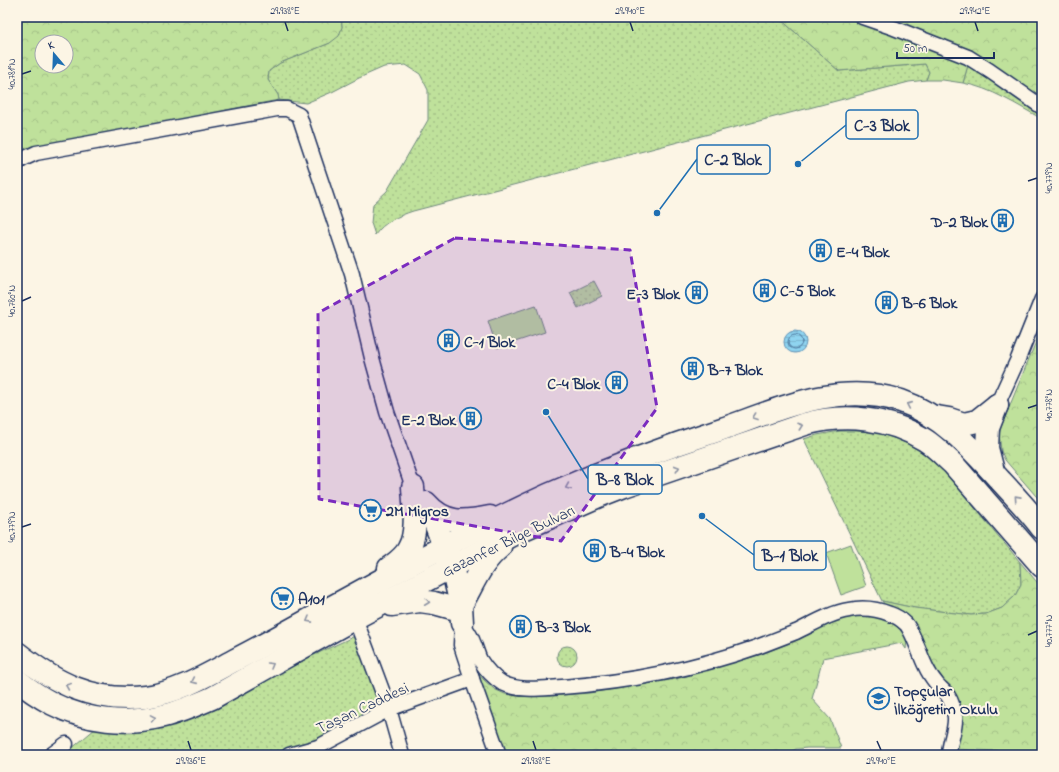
<svg xmlns="http://www.w3.org/2000/svg" width="1059" height="772" font-family="'Indie Flower',sans-serif">
	<defs>
		<pattern id="grass-dots" width="8" height="8" patternUnits="userSpaceOnUse"><rect width="8" height="8" fill="#bfe19b"/><path d="M2 2h.1M6 6h.1" fill="none" stroke="#a4c188" stroke-width="1.8" stroke-linecap="round"/></pattern>
		<pattern id="forest-crowns" width="20" height="18" patternUnits="userSpaceOnUse"><rect width="20" height="18" fill="#bfe19b"/><path d="M2 6a3 3 0 1 1 6 0M12 15a3 3 0 1 1 6 0" fill="none" stroke="#a4c188"/></pattern>
		<pattern id="water-rules" width="6" height="5" patternUnits="userSpaceOnUse"><rect width="6" height="5" fill="#8fd4f0"/><path d="M0 2.5h6" fill="none" stroke="#7bb6d0"/></pattern>
	</defs>
	<rect width="100%" height="100%" fill="#fcf5e5"/>
	<filter id="ink" filterUnits="userSpaceOnUse"><feTurbulence type="fractalNoise" baseFrequency=".025" numOctaves="2"/><feDisplacementMap in="SourceGraphic" scale="8" xChannelSelector="R" yChannelSelector="G"/><feConvolveMatrix kernelMatrix="1 2 1 2 8 2 1 2 1" color-interpolation-filters="sRGB"/></filter>
	<g filter="url(#ink)">
		<g fill="url(#grass-dots)" stroke="#6d887c">
			<path d="M341,17H778L839,71L925,64L929,72L926,80L909,82L413,211C398,216 384,222 375,235L371,223L373,204L387,191L428,120V90L420,74L406,65L384,67L359,78L332,92L306,103L279,100L278,95L268,80L269,71L280,63L330,43L342,27Z"/>
			<path d="M968,65L1042,112V119C1017,105 991,88 963,83Z"/>
			<polygon points="594,281 602,296 578,308 570,293"/>
			<polygon points="840,431 857,431 874,432 891,437 908,444 923,453 944,471 1020,562 1021,584 1015,596 1002,608 986,614 971,615 915,608 882,601 804,439 817,435"/>
			<polygon points="357,635 382,704 379,710 311,744 271,755 64,755 96,728 269,678 312,656"/>
			<circle cx="567" cy="656" r="10"/>
		</g>
		<g fill="url(#forest-crowns)" stroke="#6d887c" fill-rule="evenodd">
			<path d="M17,17H341L342,27L339,36L330,43L280,63L269,71L268,80L278,95L279,100L226,110L135,139L17,150ZM42,42H66V66H42Z"/>
			<polygon points="778,17 851,17 947,51 968,65 963,83 943,80 926,80 929,72 925,64 839,71"/>
			<polygon points="875,17 1042,17 1042,99"/>
			<polygon points="1042,327 1042,503 1005,460 1001,451 1000,442 999,435 1001,427"/>
			<polygon points="1020,562 1042,588 1042,753 954,749 959,705 882,601 915,608 971,615 986,614 1002,608 1015,596 1021,584"/>
			<path d="M856,615C879,617 895,618 907,640L906,649L902,643L823,658L812,699L830,719L841,748H807L796,749L785,755H504L471,663L483,679L494,689L505,694L520,696H550L589,693L676,679L759,655L795,641L843,618Z"/>
		</g>
		<g fill="#bfe19b" stroke="#6d887c">
			<polygon points="536,305 545,332 497,348 488,321"/>
			<polygon points="851,544 866,586 841,595 826,553"/>
		</g>
		<circle fill="url(#water-rules)" stroke="#6192b6" cx="795" cy="342" r="11"/>
		<g fill="none" stroke-linecap="round" stroke-linejoin="round">
			<circle stroke="#497198" stroke-width="1" cx="795" cy="342" r="7"/>
			<defs>
				<g id="minor">
					<polyline points="862,17 894,28 968,57 990,71 1042,107"/>
					<polyline points="17,163 23,159 36,153 277,109 287,109 299,115 352,274 372,358 387,412 413,487"/>
					<polyline points="997,405 1018,359 1042,299"/>
					<polyline points="355,618 389,709 402,755"/>
					<path d="M462,623C466,629 471,635 473,642C476,648 477,654 480,660C485,668 494,678 502,683C520,692 543,688 562,687C629,682 694,669 757,647C770,642 783,637 796,632C813,624 830,613 849,610C863,607 877,609 890,614C896,616 902,620 906,624C913,632 920,655 925,665C928,672 932,678 937,684C940,688 945,691 948,696C952,702 954,710 955,717C956,730 949,742 949,755"/>
					<polyline points="462,623 461,645 472,679 499,755"/>
					<polyline points="51,755 66,744"/>
					<polyline points="289,755 318,747 389,709 472,679"/>
				</g>
				<g id="primary">
					<polyline points="937,417 949,419 964,424 977,421 997,405"/>
					<polyline points="993,471 987,448 988,428 997,405"/>
					<path d="M426,503C445,525 464,522 490,517"/>
					<polyline points="429,507 452,567 461,605 462,623"/>
					<path d="M389,568C397,562 405,557 409,548C418,532 414,505 413,487"/>
					<polyline points="392,605 420,601 434,603 452,608"/>
					<path d="M461,605C473,585 481,562 500,547"/>
					<path d="M17,653C55,683 94,703 145,697C177,693 207,675 235,660C268,643 300,625 332,607C403,568 474,529 548,495C605,470 663,448 722,429C780,409 838,381 901,401C942,415 972,449 1000,480C1014,495 1029,511 1042,528"/>
					<path d="M17,680C28,689 40,697 53,704C86,721 127,725 163,716C180,712 196,705 212,698L355,618L519,531L601,495L624,486L805,424C845,413 890,418 925,440C936,447 944,456 953,464L1042,566"/>
				</g>
			</defs>
			<use href="#minor" stroke="#1b2f5e" stroke-width="17"/>
			<use href="#primary" stroke="#1b2f5e" stroke-width="25"/>
			<use href="#minor" stroke="#fcf5e5" stroke-width="14"/>
			<use href="#primary" stroke="#fcf5e5" stroke-width="22"/>
		</g>
		<defs><path id="oneway-chevron" d="M-2-3.5L2.5 0L-2 3.5" fill="none" stroke-width="1.6" stroke-linecap="round" stroke-linejoin="round"/></defs>
		<g stroke="#8c92a2">
			<use href="#oneway-chevron" transform="translate(909 405) rotate(-156)"/>
			<use href="#oneway-chevron" transform="translate(755 417) rotate(160)"/>
			<use href="#oneway-chevron" transform="translate(800 426) rotate(-19)"/>
			<use href="#oneway-chevron" transform="translate(677 468) rotate(-19)"/>
			<use href="#oneway-chevron" transform="translate(568 487) rotate(157)"/>
			<use href="#oneway-chevron" transform="translate(1017 498) rotate(-132)"/>
			<use href="#oneway-chevron" transform="translate(427 602) rotate(7)"/>
			<use href="#oneway-chevron" transform="translate(309 620) rotate(151)"/>
			<use href="#oneway-chevron" transform="translate(271 665) rotate(-30)"/>
			<use href="#oneway-chevron" transform="translate(194 681) rotate(156)"/>
			<use href="#oneway-chevron" transform="translate(68 686) rotate(-157)"/>
			<use href="#oneway-chevron" transform="translate(153 718) rotate(-10)"/>
		</g>
	</g>
	<path fill="#7b2cbf" fill-opacity="0.2" stroke="#7b2cbf" stroke-width="3" stroke-dasharray="8 5" stroke-linejoin="round" d="M455,238L630,250L657,408L561,541L319,499L318,313Z"/>
	<path fill="none" stroke="#1b2f5e" stroke-width="1.5" d="M285,22L288,31M630,22L633,31M975,22L978,31M22,74L31,71M1028,181L1037,178M22,301L31,297M1028,408L1037,405M22,527L31,524M1028,635L1037,631M188,741L191,750M533,741L536,750M877,741L881,750"/>
	<defs>
		<symbol id="building-ring" viewBox="-11 -11 22 22"><circle r="9.5" fill="#fcf5e5" stroke="#1f6fb2" stroke-width="1.5"/><path d="M-4-6H4V6H1V3H-1V6H-4ZM-2.5-4.3h1.7v1.8h-1.7ZM.8-4.3h1.7v1.8H.8ZM-2.5-1h1.7V.8h-1.7ZM.8-1h1.7V.8H.8Z" fill="#1f6fb2"/></symbol>
		<symbol id="supermarket-ring" viewBox="-11 -11 22 22"><circle r="9.5" fill="#fcf5e5" stroke="#1f6fb2" stroke-width="1.5"/><path d="M-6-5.5h2.5l.6 2H6L4.5 2H-2.5L-4.4-4H-6ZM-1.5 3.2a1.3 1.3 0 1 0 .1 0ZM3 3.2a1.3 1.3 0 1 0 .1 0Z" fill="#1f6fb2"/></symbol>
		<symbol id="school-ring" viewBox="-11 -11 22 22"><circle r="9.5" fill="#fcf5e5" stroke="#1f6fb2" stroke-width="1.5"/><path d="M0-5L7-2L0 1L-7-2ZM-4 1L0 2.5L4 1V4Q0 6-4 4Z" fill="#1f6fb2"/></symbol>
	</defs>
	<g fill-rule="evenodd">
		<use href="#building-ring" x="990" y="208" width="25" height="25"/>
		<use href="#building-ring" x="808" y="238" width="25" height="25"/>
		<use href="#building-ring" x="752" y="278" width="25" height="25"/>
		<use href="#building-ring" x="684" y="280" width="25" height="25"/>
		<use href="#building-ring" x="874" y="290" width="25" height="25"/>
		<use href="#building-ring" x="436" y="328" width="25" height="25"/>
		<use href="#building-ring" x="680" y="356" width="25" height="25"/>
		<use href="#building-ring" x="604" y="370" width="25" height="25"/>
		<use href="#building-ring" x="458" y="406" width="25" height="25"/>
		<use href="#supermarket-ring" x="358" y="498" width="25" height="25"/>
		<use href="#building-ring" x="582" y="538" width="25" height="25"/>
		<use href="#supermarket-ring" x="270" y="586" width="25" height="25"/>
		<use href="#building-ring" x="508" y="614" width="25" height="25"/>
		<use href="#school-ring" x="866" y="686" width="25" height="25"/>
	</g>
	<g text-anchor="middle" stroke-width="4" stroke-linejoin="round" paint-order="stroke">
		<g font-size="16" font-weight="bold" fill="#1b2f5e" stroke="#fcf5e5" text-anchor="start">
			<text x="988" y="227" text-anchor="end">D-2 Blok</text>
			<text x="836" y="257">E-4 Blok</text>
			<text x="780" y="296">C-5 Blok</text>
			<text x="680" y="299" text-anchor="end">E-3 Blok</text>
			<text x="902" y="308">B-6 Blok</text>
			<text x="464" y="347">C-1 Blok</text>
			<text x="708" y="375">B-7 Blok</text>
			<text x="600" y="389" text-anchor="end">C-4 Blok</text>
			<text x="456" y="425" text-anchor="end">E-2 Blok</text>
			<text x="386" y="516">2M Migros</text>
			<text x="610" y="557">B-4 Blok</text>
			<text x="298" y="604">A101</text>
			<text x="536" y="632">B-3 Blok</text>
			<text x="894" y="696">Topçular<tspan x="894" dy="18">İlköğretim Okulu</tspan></text>
		</g>
		<g font-size="16" fill="#1b2f5e" stroke="#fcf5e5">
			<text transform="translate(508 540) rotate(-26)" y="6">Gazanfer Bilge Bulvarı</text>
			<text transform="translate(362 707) rotate(-25)" y="6">Taşan Caddesi</text>
		</g>
	</g>
	<path fill="none" stroke="#1f6fb2" stroke-width="1.5" d="M798 164L846 125M657 213L697 159M546 412L588 479M702 516L754 555"/>
	<g fill="#1f6fb2" stroke="#fcf5e5" stroke-width="1.5">
		<circle cx="798" cy="164" r="4"/>
		<circle cx="657" cy="213" r="4"/>
		<circle cx="546" cy="412" r="4"/>
		<circle cx="702" cy="516" r="4"/>
	</g>
	<g fill="#fcf5e5" stroke="#1f6fb2" stroke-width="1.5">
		<rect x="846" y="110" width="72" height="29" rx="4"/>
		<rect x="697" y="145" width="73" height="29" rx="4"/>
		<rect x="588" y="465" width="74" height="29" rx="4"/>
		<rect x="754" y="541" width="72" height="29" rx="4"/>
	</g>
	<g font-size="17" text-anchor="middle" font-weight="bold" fill="#1b2f5e">
		<text x="882" y="131">C-3 Blok</text>
		<text x="733" y="165">C-2 Blok</text>
		<text x="625" y="485">B-8 Blok</text>
		<text x="790" y="561">B-1 Blok</text>
	</g>
	<rect width="1059" height="772" fill="none" stroke="#fcf5e5" stroke-width="44"/>
	<g transform="translate(54 54) rotate(341)"><circle r="19" fill="#fcf5e5" stroke="#a2a6af"/>
	<path d="M0-3L7 15L0 10L-7 15Z" fill="#1f6fb2"/>
	<text y="-6" font-size="11" font-weight="bold" text-anchor="middle" fill="#1b2f5e">K</text>
	</g>
	<path d="M897 52v6h97v-6" fill="none" stroke="#1b2f5e" stroke-width="2"/>
	<text x="903" y="52" font-size="12" fill="#1b2f5e" stroke="#fcf5e5" stroke-width="3" paint-order="stroke">50 m</text>
	<rect x="22" y="22" width="1015" height="728" fill="none" stroke="#1b2f5e" stroke-width="1.5"/>
	<g font-size="10" text-anchor="middle" fill="#1b2f5e">
		<text x="285" y="14">29.938°E</text>
		<text x="630" y="14">29.940°E</text>
		<text x="975" y="14">29.942°E</text>
		<text transform="translate(11 74) rotate(-90)" y="4">40.781°N</text>
		<text transform="translate(1048 178) rotate(-90)" y="4">40.779°N</text>
		<text transform="translate(11 301) rotate(-90)" y="4">40.780°N</text>
		<text transform="translate(1048 405) rotate(-90)" y="4">40.778°N</text>
		<text transform="translate(11 527) rotate(-90)" y="4">40.779°N</text>
		<text transform="translate(1048 631) rotate(-90)" y="4">40.777°N</text>
		<text x="191" y="764">29.936°E</text>
		<text x="536" y="764">29.938°E</text>
		<text x="881" y="764">29.940°E</text>
	</g>
</svg>
